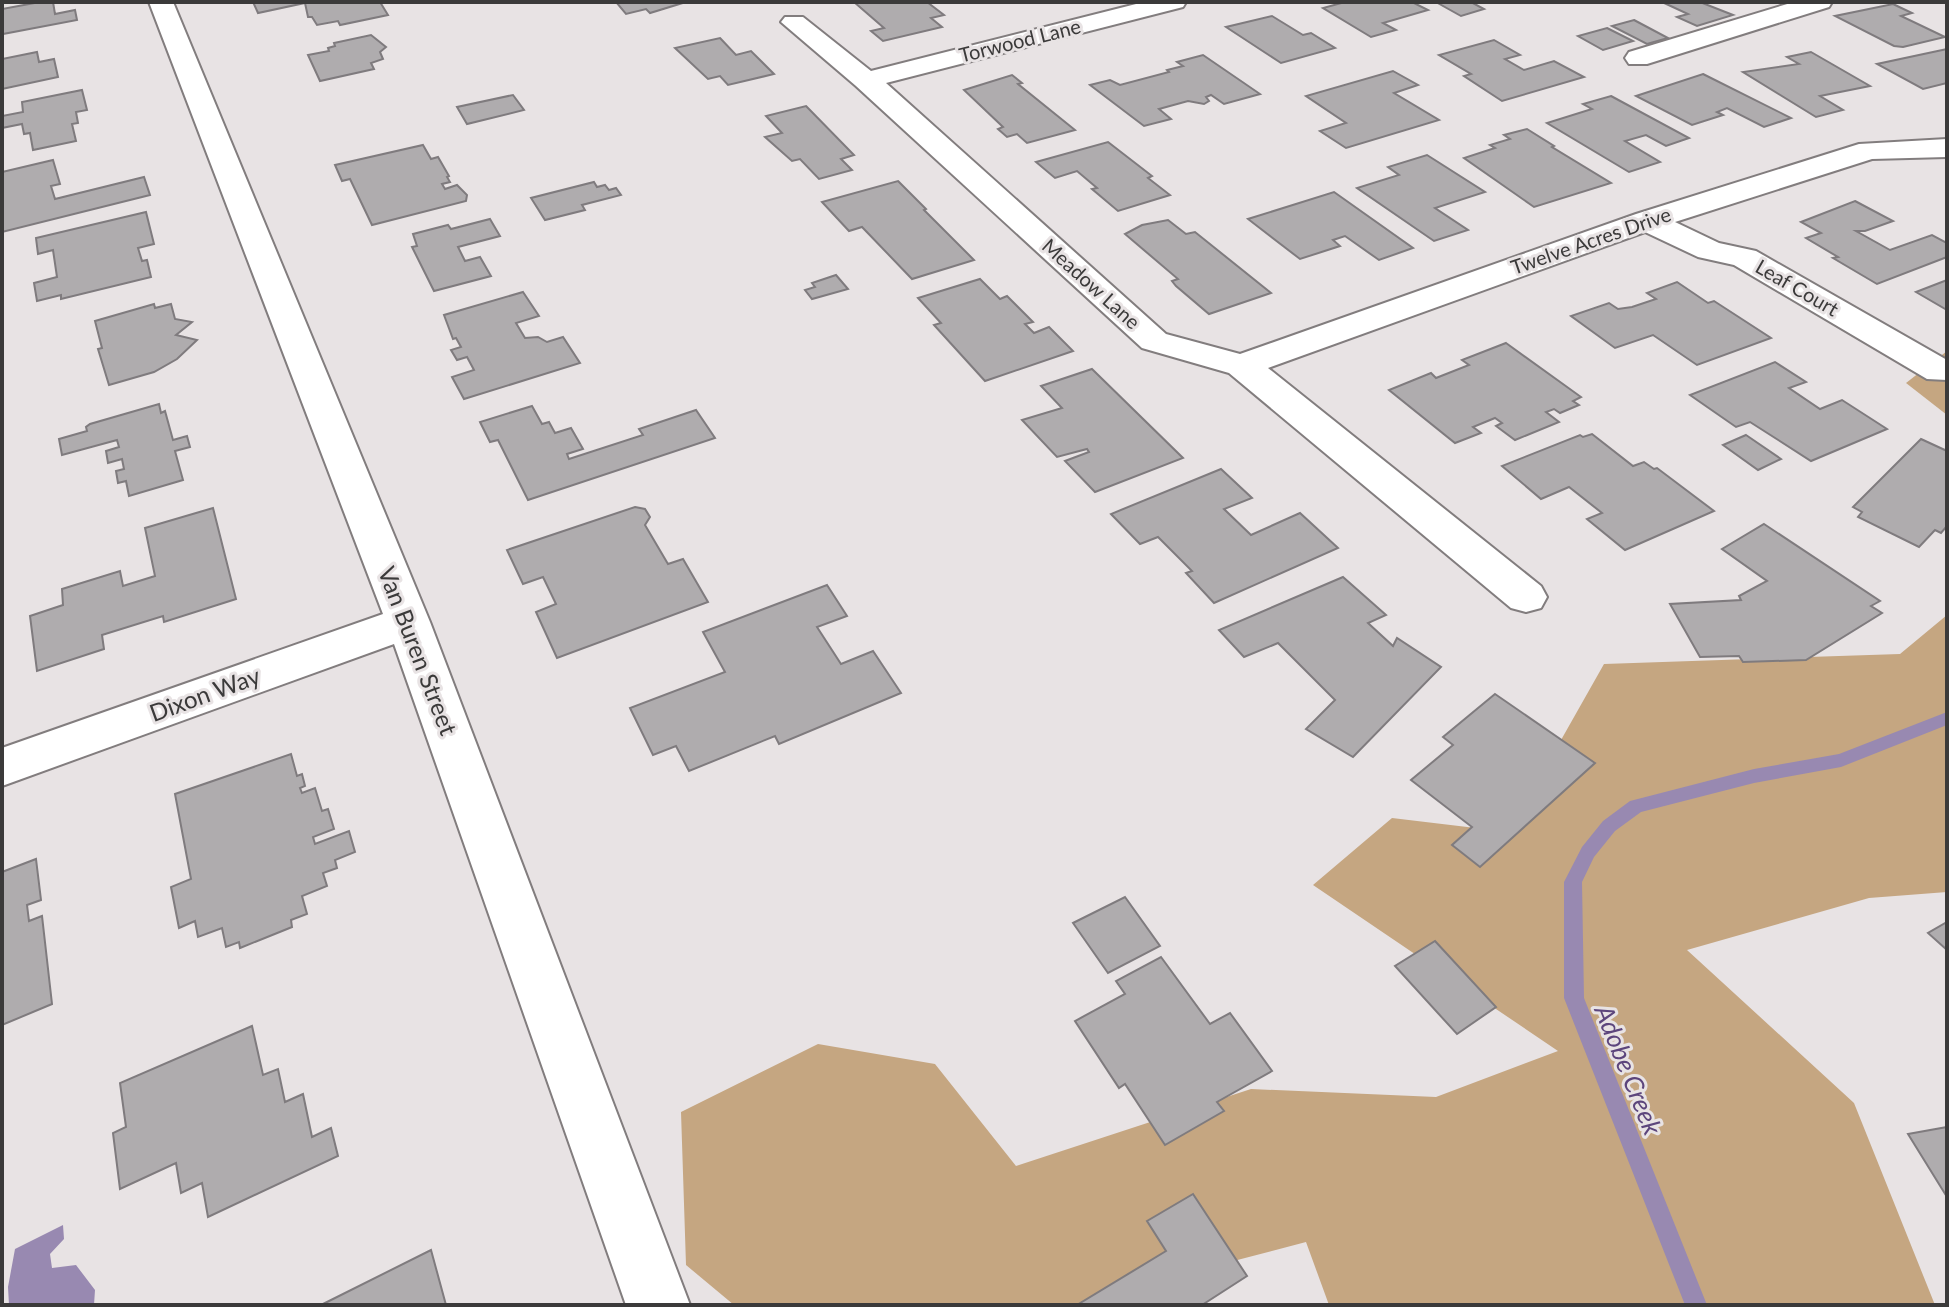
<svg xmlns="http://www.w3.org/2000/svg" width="1949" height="1307" font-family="Lato,sans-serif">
	<rect width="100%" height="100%" fill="#e8e3e4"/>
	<g fill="#c5a681">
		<polygon points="1947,351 1947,415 1906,383"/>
		<polygon points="1947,615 1947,892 1869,898 1687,950 1854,1103 1935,1305 1329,1305 1306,1242 1195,1271 1142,1305 734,1305 686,1265 681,1112 818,1044 935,1064 1016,1166 1251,1089 1436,1097 1558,1051 1313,885 1392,818 1509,832 1604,664 1900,654"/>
	</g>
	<polygon fill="#9889b1" points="63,1225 64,1239 50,1254 52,1268 76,1265 95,1290 94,1305 9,1305 8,1287 15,1249"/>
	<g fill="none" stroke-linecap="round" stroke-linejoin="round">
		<polygon fill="#9889b1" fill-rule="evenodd" points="1947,712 1947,725 1841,767 1754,783 1641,812 1615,831 1594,857 1582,882 1584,998 1707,1305 1685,1305 1564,998 1564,882 1582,847 1603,821 1630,801 1754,769 1839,754"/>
	</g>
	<g fill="#afacae" stroke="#7f7b7e" stroke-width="2">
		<polygon points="40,2 53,2 55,14 75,10 77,20 3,34 2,9"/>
		<polygon points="253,2 380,2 388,15 340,25 338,21 317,25 312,17 308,17 305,3 258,13"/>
		<polygon points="616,2 686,2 650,13 646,9 626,14"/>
		<polygon points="854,2 927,2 944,15 931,18 942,27 883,41 871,31 884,28"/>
		<polygon points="1345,2 1412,2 1428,10 1383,23 1396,30 1371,37 1323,8"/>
		<polygon points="1436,2 1471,2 1484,9 1461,16"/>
		<polygon points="1662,2 1700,2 1733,15 1697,26 1677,17 1688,14"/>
		<polygon points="1893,4 1912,13 1901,16 1945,37 1903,47 1894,46 1835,16"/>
		<polygon points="1272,16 1303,35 1311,33 1335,48 1281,63 1226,27"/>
		<polygon points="1634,20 1668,38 1647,44 1612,26"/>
		<polygon points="1607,28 1633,41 1603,50 1578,36"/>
		<polygon points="371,35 386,47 380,52 383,59 371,63 374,69 320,81 308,55 329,51 328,48 335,46 334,43"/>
		<polygon points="720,38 736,55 751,51 774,74 728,85 720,76 708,79 675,48"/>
		<polygon points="1494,40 1520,55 1505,59 1524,70 1554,61 1584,77 1502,101 1464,76 1471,74 1439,55"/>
		<polygon points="1947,49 1947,83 1923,89 1877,64"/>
		<polygon points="37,52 39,62 54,59 58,77 2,89 2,59"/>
		<polygon points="1811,52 1870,86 1820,96 1843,110 1816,117 1743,72 1799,64 1787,57"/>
		<polygon points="1203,55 1260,94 1224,104 1211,95 1206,97 1209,101 1204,104 1188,101 1159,109 1171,119 1144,126 1090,85 1110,80 1120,85 1169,72 1167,70 1183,66 1177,62"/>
		<polygon points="1393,71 1418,85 1394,93 1439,120 1346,148 1320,131 1346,123 1306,96"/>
		<polygon points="1703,74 1791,118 1764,127 1727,108 1717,112 1723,115 1692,125 1636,96"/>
		<polygon points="1012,75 1022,83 1018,84 1075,130 1027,143 1017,134 1007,137 998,129 1003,127 964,90"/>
		<polygon points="82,90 87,110 76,112 78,123 72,124 76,141 33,150 30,133 24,134 22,124 2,128 2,116 23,112 22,102"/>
		<polygon points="513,95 524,110 467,124 457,107"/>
		<polygon points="1611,96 1689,138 1666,146 1646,135 1625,141 1660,162 1629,172 1547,123 1592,109 1583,104"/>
		<polygon points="806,106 854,155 841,159 852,170 819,179 800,159 792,161 765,137 782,133 766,116"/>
		<polygon points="1527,129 1554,146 1552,147 1611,183 1534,207 1464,158 1495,148 1490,145 1510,139 1504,135"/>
		<polygon points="1108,142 1152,176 1148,178 1170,195 1118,211 1092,189 1097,188 1077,171 1055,178 1036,162"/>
		<polygon points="423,145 431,159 438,157 449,176 447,177 450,182 442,184 445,189 457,185 467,195 466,201 372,225 350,179 342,181 335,165"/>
		<polygon points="1427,155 1485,192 1435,208 1468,230 1434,241 1357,188 1399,175 1388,167"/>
		<polygon points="53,160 60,184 51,186 55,199 144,177 150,195 2,232 2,172"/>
		<polygon points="898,181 926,209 924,210 974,260 912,279 862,227 849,231 822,202"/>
		<polygon points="594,182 597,187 605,185 609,190 616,188 621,195 582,205 585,210 545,220 531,198"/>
		<polygon points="1334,192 1413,248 1379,260 1345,236 1333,240 1340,246 1300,259 1248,219"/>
		<polygon points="1855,201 1893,221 1865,231 1856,231 1890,250 1932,235 1947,243 1947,257 1877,284 1833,258 1838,257 1806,238 1821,233 1801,222"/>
		<polygon points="146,212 154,244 138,248 142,261 147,260 151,277 61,299 61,295 37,301 34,283 57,277 53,250 38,254 36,238"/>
		<polygon points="490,219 500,236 458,247 465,261 480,257 491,276 434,291 412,247 417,246 413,234 448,225 451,229"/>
		<polygon points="1168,220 1186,234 1195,232 1271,293 1209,314 1176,286 1172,281 1178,279 1125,234 1142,225"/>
		<polygon points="836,275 848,289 812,299 805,290 815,287 812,283"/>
		<polygon points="980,279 1000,299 1007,296 1033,322 1025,324 1034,333 1049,327 1073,351 985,381 934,325 941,323 918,298"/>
		<polygon points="1947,280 1947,310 1916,292"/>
		<polygon points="1677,282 1708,303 1714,301 1771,338 1697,365 1653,335 1615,348 1571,316 1609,303 1618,309 1632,307 1656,299 1647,293"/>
		<polygon points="523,292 539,316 516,323 525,338 538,337 547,342 563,337 580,363 464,399 452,377 474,370 467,357 457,360 451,350 461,347 456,338 453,339 444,315"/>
		<polygon points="154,304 155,308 171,304 175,319 192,322 176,335 197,340 177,359 154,372 109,385 98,349 102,348 95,321"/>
		<polygon points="1506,343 1581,397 1573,401 1579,405 1560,413 1554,409 1546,412 1559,422 1515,440 1496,426 1502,423 1495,418 1473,427 1481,433 1455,443 1389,390 1431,373 1436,378 1469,365 1462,360"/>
		<polygon points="1775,362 1806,382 1789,388 1820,409 1842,400 1887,429 1811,461 1750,422 1736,427 1690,395"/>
		<polygon points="1092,369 1183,458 1095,492 1065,461 1089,452 1087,449 1057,457 1022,420 1062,408 1041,386"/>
		<polygon points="159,404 161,413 165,411 173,440 187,436 190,447 175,451 183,480 129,496 126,481 118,483 116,471 124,469 122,459 108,463 106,451 119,447 117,440 62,455 59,439 87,431 86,427 90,424"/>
		<polygon points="532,406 542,424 549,422 555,433 571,428 583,449 567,454 569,459 643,435 639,429 696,410 715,438 528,500 498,440 490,442 480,422"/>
		<polygon points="1592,434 1633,466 1644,462 1654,469 1657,468 1714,511 1625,550 1587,519 1602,513 1569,487 1541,499 1502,466 1580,435 1583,437"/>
		<polygon points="1746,435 1781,459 1758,470 1723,445"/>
		<polygon points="1921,439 1947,451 1947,526 1941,533 1935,530 1919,547 1858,517 1862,512 1853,507"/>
		<polygon points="1221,469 1252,498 1224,509 1251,535 1300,513 1338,548 1214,603 1186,573 1192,571 1158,537 1140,544 1111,514"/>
		<polygon points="635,507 645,509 650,517 645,525 668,564 683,559 708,602 557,658 536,612 556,604 543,577 523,584 507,550"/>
		<polygon points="213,508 236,599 164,622 163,616 102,635 104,649 37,671 30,616 63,605 62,589 120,571 123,586 155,576 145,528"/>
		<polygon points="1764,524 1880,601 1871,606 1882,613 1806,660 1743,662 1739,656 1700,657 1670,604 1741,600 1739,596 1767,581 1722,549"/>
		<polygon points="1343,577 1386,615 1368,623 1393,646 1397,638 1441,667 1353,757 1306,729 1335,700 1278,643 1244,657 1219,630"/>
		<polygon points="827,585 847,616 817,627 841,664 873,651 901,693 779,744 775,736 689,771 676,746 653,755 630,708 725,672 703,632"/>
		<polygon points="1495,694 1595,763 1480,867 1452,845 1472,827 1411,780 1453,745 1443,737"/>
		<polygon points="291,754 297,776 302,774 305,786 300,788 302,793 315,788 322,811 328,809 334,829 313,837 315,844 349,831 355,852 335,860 337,868 323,873 327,886 302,896 307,914 291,920 292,927 240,948 239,942 226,947 222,928 198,937 195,921 179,928 171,887 191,879 175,794"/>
		<polygon points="36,859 41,900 27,905 29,921 42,916 52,1004 2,1025 2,872"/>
		<polygon points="1125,897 1160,946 1108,973 1073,923"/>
		<polygon points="1947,922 1947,950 1928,933"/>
		<polygon points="1435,941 1496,1007 1457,1034 1395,966"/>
		<polygon points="1161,957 1210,1024 1230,1013 1272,1071 1217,1102 1224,1111 1165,1145 1125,1084 1119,1088 1075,1021 1125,994 1116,981"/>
		<polygon points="252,1026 263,1075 278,1069 285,1102 303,1094 312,1137 331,1128 338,1156 208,1217 202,1183 181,1193 176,1163 120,1189 113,1133 126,1127 120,1083"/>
		<polygon points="1947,1127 1947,1197 1908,1134"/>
		<polygon points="1193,1194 1247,1276 1202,1305 1077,1305 1166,1251 1147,1221"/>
		<polygon points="431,1250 446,1305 321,1305"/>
	</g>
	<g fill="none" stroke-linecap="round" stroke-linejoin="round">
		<defs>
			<g id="minor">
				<polygon points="149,2 173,2 430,622 690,1305 626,1305 394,644 2,786 2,748 383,614"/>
				<polygon points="1144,2 1186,2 1183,7 886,83 1166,334 1240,354 1636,214 1859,144 1947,139 1947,157 1872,159 1675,222 1719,243 1756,251 1947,360 1947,380 1927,379 1734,265 1698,257 1645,232 1268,368 1541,586 1547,597 1541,608 1526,612 1511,608 1229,373 1142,348 856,86 781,22 785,17 803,17 871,71"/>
				<polygon points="1794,2 1832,2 1829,7 1647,64 1629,64 1625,58 1629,52"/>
			</g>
		</defs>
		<use href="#minor" stroke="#827d7e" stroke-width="4"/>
		<use href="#minor" fill="#fff" fill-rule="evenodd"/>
	</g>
	<g text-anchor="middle" stroke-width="6" stroke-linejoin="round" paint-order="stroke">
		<g font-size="20" fill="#3b3a3a" stroke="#e8e3e4">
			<text transform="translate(1020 41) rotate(-14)" y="7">Torwood Lane</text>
			<text transform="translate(1591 241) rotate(-19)" y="7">Twelve Acres Drive</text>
			<text transform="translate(1091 284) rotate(42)" y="7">Meadow Lane</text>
			<text transform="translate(1797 288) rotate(30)" y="7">Leaf Court</text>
		</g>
		<g font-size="24" fill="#3b3a3a" stroke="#e8e3e4">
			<text transform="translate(417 651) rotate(69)" y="8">Van Buren Street</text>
			<text transform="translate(205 695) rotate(-20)" y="8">Dixon Way</text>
		</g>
		<g font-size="26" font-style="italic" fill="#5c457c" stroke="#e8e3e4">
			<text transform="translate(1628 1070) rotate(68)" y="9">Adobe Creek</text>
		</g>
	</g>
	<rect width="1949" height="1307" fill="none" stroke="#3b3a3a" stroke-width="8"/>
</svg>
